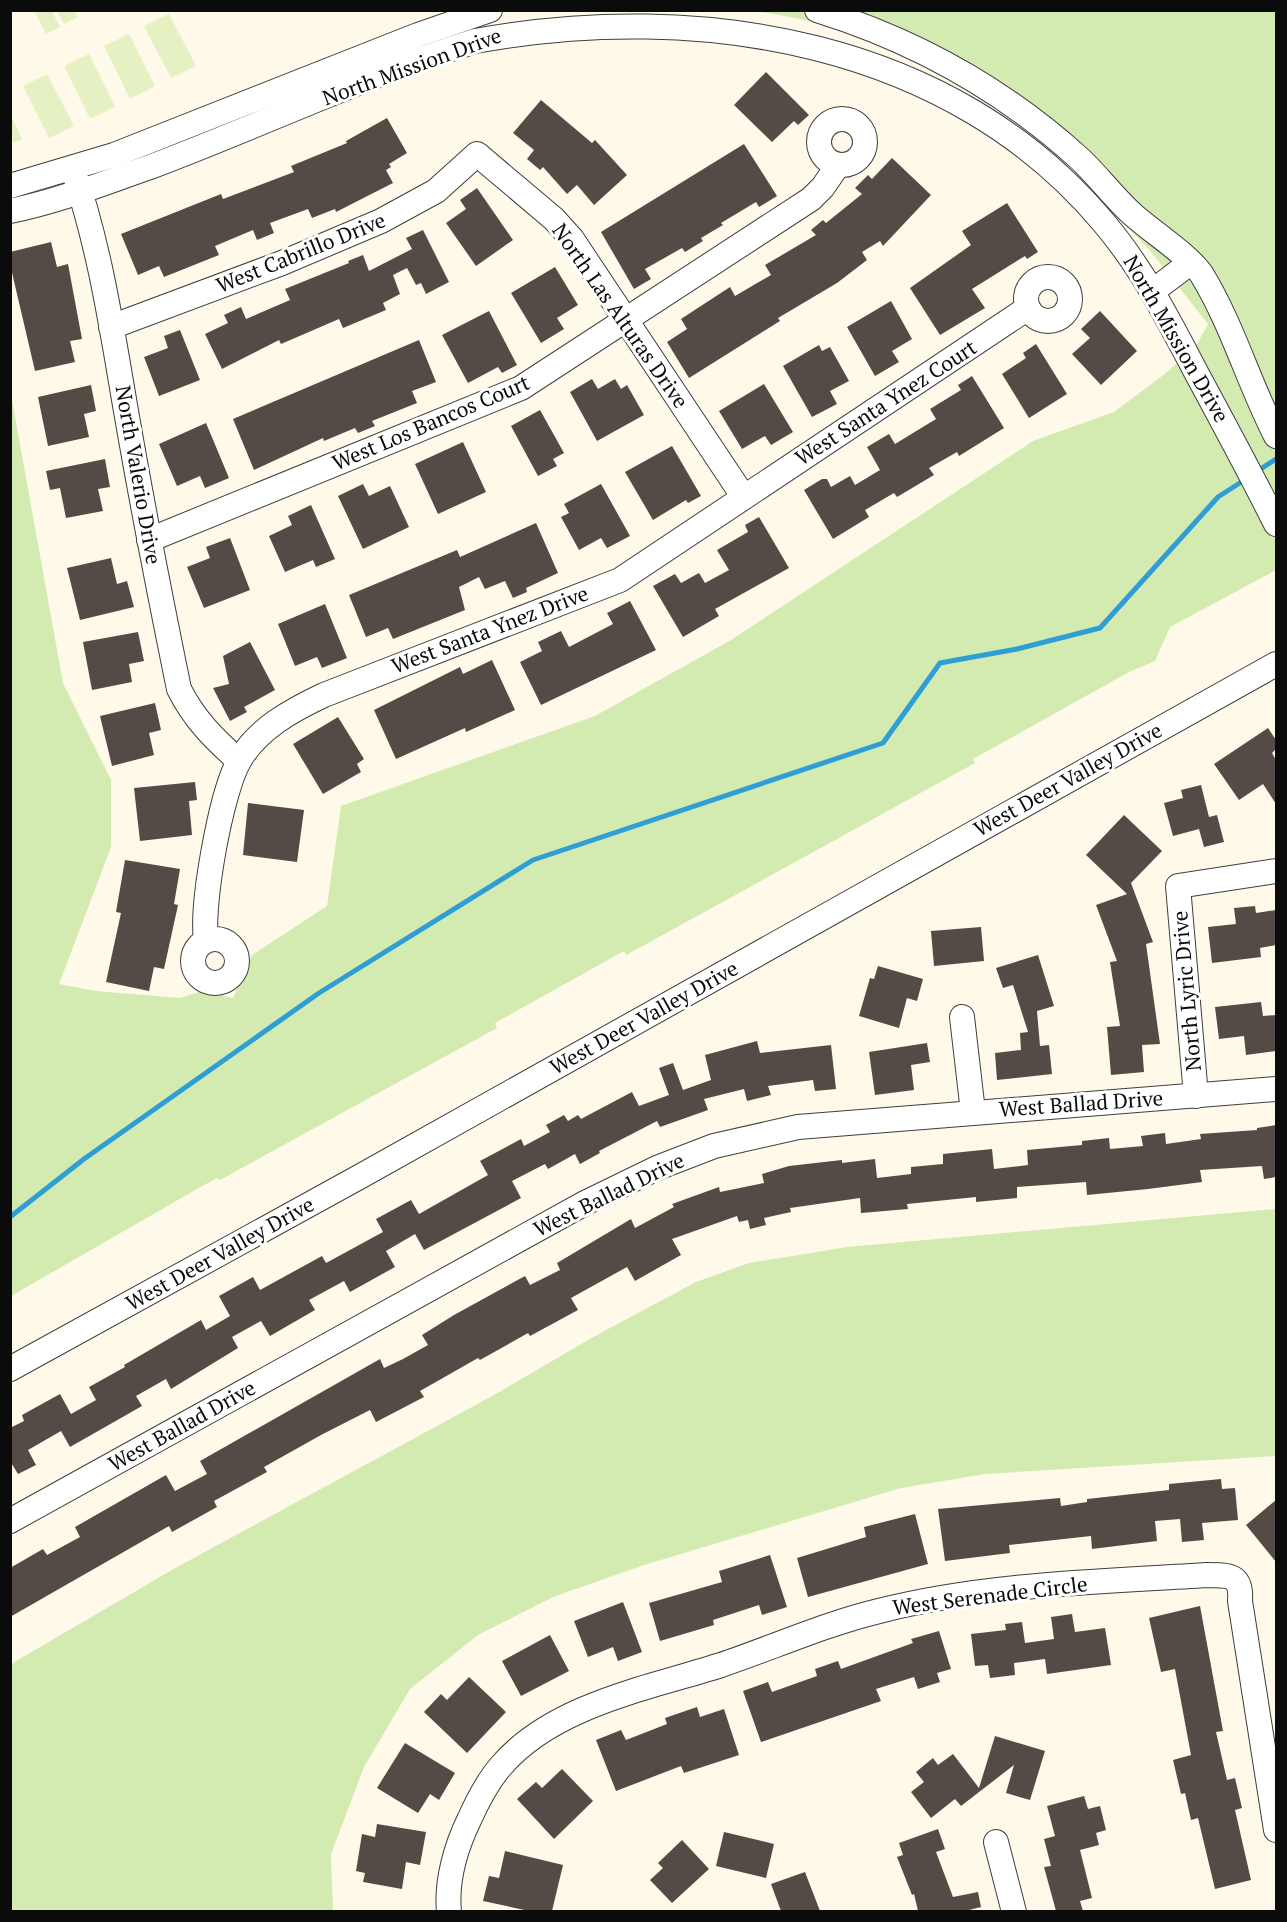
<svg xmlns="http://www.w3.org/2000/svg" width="1287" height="1922" font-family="'PT Serif',serif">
	<rect width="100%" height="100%" fill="#fff9e9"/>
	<g fill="#d3ebb1">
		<polygon points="757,11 1276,11 1276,570 1170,627 1155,661 1129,672 973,759 975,763 639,948 626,955 624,951 495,1023 497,1028 220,1180 217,1178 197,1189 11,1296 10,389 63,683 111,780 111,847 59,984 96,991 180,998 202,991 233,998 252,955 327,906 341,806 595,716 731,640 1033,441 1114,412 1166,373 1197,344 1208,324 1152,253 1077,171 998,104 901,47 801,19"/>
		<polygon points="1276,1209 1276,1456 985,1474 901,1488 644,1565 553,1597 478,1635 410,1689 364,1767 331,1854 333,1911 11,1911 11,1664 177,1567 494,1395 595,1336 696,1282 749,1263 847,1247"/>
	</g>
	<g fill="#e5f1c3">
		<polygon points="34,11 52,11 60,27 46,34"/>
		<polygon points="57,11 75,11 78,17 64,24"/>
		<polygon points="169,14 196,66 171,78 144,26"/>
		<polygon points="129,34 155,86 130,99 104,46"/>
		<polygon points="89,54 115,107 90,119 64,66"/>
		<polygon points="47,74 74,126 49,138 23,86"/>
		<polygon points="11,116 22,139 14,143 11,136"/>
	</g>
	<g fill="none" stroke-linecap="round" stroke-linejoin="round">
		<g stroke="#2e9ed4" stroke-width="5">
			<polyline points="1256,472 1276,459"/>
			<polyline points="10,1217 84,1159 319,993 533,860 883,743 940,663 1017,649 1100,628 1218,497 1246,479"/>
		</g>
	</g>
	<g fill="#544b47">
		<polygon points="766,72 809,115 798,125 794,121 772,142 734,105"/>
		<polygon points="541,100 592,143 595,140 627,175 594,205 577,185 567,194 543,167 540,170 527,159 534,150 513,133"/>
		<polygon points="387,118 407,153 389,164 391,167 386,170 393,183 336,212 335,209 312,218 308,209 270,223 274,233 257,240 253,230 215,246 219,255 164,277 159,266 138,275 121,234 221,194 223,199 294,172 291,166 347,143 346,141"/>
		<polygon points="744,144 777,196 759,207 756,202 721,223 723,225 701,238 703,241 685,252 682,248 645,269 651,279 634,289 601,232"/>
		<polygon points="892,158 931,195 883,246 880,241 862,252 867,260 837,283 778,318 780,321 689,378 667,342 687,329 681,319 730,287 735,296 771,275 765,265 816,235 811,230 823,220 826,223 862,194 855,188 868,175 872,179"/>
		<polygon points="477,188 513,240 476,266 446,223 466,209 460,200"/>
		<polygon points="1007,203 1038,252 1027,259 1025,256 972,289 985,308 940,335 910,288 971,245 962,231"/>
		<polygon points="423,230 449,282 426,294 421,283 416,285 407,268 393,275 400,294 383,303 386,310 343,328 339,319 281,344 279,340 222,369 205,334 228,323 224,315 241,307 246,319 290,300 285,289 349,263 348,261 363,255 369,271 412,249 406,238"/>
		<polygon points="51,242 57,267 68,264 82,339 70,341 75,362 35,371 10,264 10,252"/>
		<polygon points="555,267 578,305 557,318 564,329 541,343 511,293"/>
		<polygon points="891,301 912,339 892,351 899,362 875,376 847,327"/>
		<polygon points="489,311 517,365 502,373 498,367 468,383 442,335"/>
		<polygon points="1100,311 1137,351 1101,385 1072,354 1090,338 1081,329"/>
		<polygon points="180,330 200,380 159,396 144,357 168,348 164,336"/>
		<polygon points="419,340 436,382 412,391 417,403 372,421 375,426 358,433 355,428 324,441 323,438 254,470 233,419"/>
		<polygon points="1036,344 1067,394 1029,418 1002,374 1026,358 1023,353"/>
		<polygon points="819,345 822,351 830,347 849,381 830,391 837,404 812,417 783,366"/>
		<polygon points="972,376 1004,428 959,456 957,452 929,468 934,475 897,497 894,493 865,510 869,517 833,539 804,490 822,479 827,479 831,487 850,476 855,485 880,470 867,447 889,434 895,444 936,419 930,409 961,390 958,385"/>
		<polygon points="592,379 598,389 615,379 621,389 627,385 644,415 597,441 570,392"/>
		<polygon points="764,384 793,432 771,445 765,436 742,449 719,411"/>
		<polygon points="91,385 96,411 84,414 89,437 48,446 38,397"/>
		<polygon points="540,410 564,453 553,459 557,466 538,476 511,426"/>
		<polygon points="206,423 229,478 205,488 200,476 177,486 159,444"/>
		<polygon points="463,442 486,492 438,514 415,464"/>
		<polygon points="672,446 701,496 688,503 686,500 653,520 625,472"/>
		<polygon points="105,459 110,487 98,489 103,511 66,518 60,488 50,490 46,471"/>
		<polygon points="363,484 369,496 390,486 409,527 363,549 338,496"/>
		<polygon points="601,484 630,536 607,548 601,538 579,550 561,517 569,513 564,504"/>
		<polygon points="311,505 335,559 316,567 313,560 285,572 269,536 292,525 288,516"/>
		<polygon points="759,517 789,568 715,609 719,616 683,637 653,586 675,574 681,583 699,573 705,583 729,570 717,550 748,532 745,525"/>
		<polygon points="536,523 558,573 526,588 527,592 513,598 505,581 485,589 479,577 459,587 465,610 393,639 388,628 366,637 349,595 457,550 460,557"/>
		<polygon points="230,538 250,590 204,608 187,567 210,558 206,547"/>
		<polygon points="111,558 117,584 127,581 134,607 80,620 67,568"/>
		<polygon points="630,601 656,650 541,705 520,662 542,651 538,642 561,631 569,647 613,624 607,613"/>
		<polygon points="325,604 347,658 322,668 317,657 295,666 278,624"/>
		<polygon points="138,632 144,661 129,664 132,682 92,690 83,642"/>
		<polygon points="250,642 275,690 244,707 247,712 230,721 213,688 229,684 223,656"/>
		<polygon points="492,660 515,710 466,732 465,728 396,759 374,710 460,667 463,674"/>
		<polygon points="155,703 161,730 149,733 154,755 112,766 100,716"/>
		<polygon points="338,717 364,759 357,764 361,772 323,794 293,744"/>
		<polygon points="1268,728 1276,740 1276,749 1272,753 1276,760 1276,804 1263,784 1239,800 1214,764"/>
		<polygon points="195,782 197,800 189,801 192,835 140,841 134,788"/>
		<polygon points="1201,785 1209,817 1217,815 1224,842 1204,847 1199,829 1173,836 1164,803 1183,798 1181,790"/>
		<polygon points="248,803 304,810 297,862 243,855"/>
		<polygon points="1124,815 1162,851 1131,883 1153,942 1146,944 1160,1044 1142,1045 1144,1072 1111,1075 1107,1027 1120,1026 1110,962 1117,961 1096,905 1127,894 1086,855"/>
		<polygon points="125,860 180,869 174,904 178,905 164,969 154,967 149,991 106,982 121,913 116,912"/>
		<polygon points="1255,906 1256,913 1276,910 1276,945 1260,948 1261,957 1212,963 1208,927 1236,924 1234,908"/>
		<polygon points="981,927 984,961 934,966 931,931"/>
		<polygon points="1038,955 1054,1006 1037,1011 1040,1046 1049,1045 1052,1074 997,1080 995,1053 1021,1050 1020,1033 1028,1032 1013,985 1003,988 996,968"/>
		<polygon points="878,966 923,979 917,1001 907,998 899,1028 859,1016 870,978 874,979"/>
		<polygon points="1261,1002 1263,1016 1276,1015 1276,1051 1246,1055 1244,1036 1219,1039 1215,1007"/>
		<polygon points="757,1041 760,1053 831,1045 836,1089 815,1091 813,1080 768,1086 771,1095 747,1101 744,1089 704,1099 708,1110 660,1127 657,1121 599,1151 600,1153 580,1164 575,1154 548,1169 545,1164 512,1181 521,1198 424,1250 415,1234 386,1251 395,1267 350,1292 344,1281 309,1300 315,1310 270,1336 261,1321 232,1337 238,1348 171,1389 166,1379 136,1396 142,1406 70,1447 61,1431 28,1450 36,1465 18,1474 10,1461 10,1428 24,1421 22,1415 60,1394 71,1414 96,1400 89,1387 125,1367 124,1365 201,1320 206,1330 230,1316 219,1296 253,1277 260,1290 322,1256 326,1263 383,1232 376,1219 411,1200 419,1214 488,1175 480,1161 521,1139 524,1146 550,1132 546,1125 564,1115 568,1121 578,1115 581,1119 632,1092 639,1106 669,1095 659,1068 673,1063 683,1090 711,1080 705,1055"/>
		<polygon points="927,1043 930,1062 911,1065 914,1090 875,1095 869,1052"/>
		<polygon points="1276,1125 1276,1177 1264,1179 1262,1166 1200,1170 1202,1182 1148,1189 1087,1195 1086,1182 1017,1187 1017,1198 976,1202 976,1197 907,1204 908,1209 861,1213 860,1198 790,1208 791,1212 764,1218 766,1225 750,1229 748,1220 739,1222 737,1216 672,1239 681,1255 635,1281 627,1267 571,1298 578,1310 530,1336 528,1333 480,1360 478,1358 420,1391 424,1397 376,1422 370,1410 321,1435 264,1467 267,1472 214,1501 217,1507 172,1532 169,1526 10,1617 10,1568 43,1549 47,1555 80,1537 75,1527 166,1475 175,1491 207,1474 200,1461 380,1359 384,1368 403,1359 428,1345 422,1335 454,1315 525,1276 530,1285 560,1270 557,1263 631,1219 635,1228 674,1207 672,1204 719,1187 720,1192 764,1183 762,1174 789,1166 842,1160 842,1163 875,1159 877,1178 911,1174 911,1167 943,1164 943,1154 992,1149 994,1169 1028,1165 1027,1150 1082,1145 1082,1141 1109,1138 1110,1149 1143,1146 1141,1136 1165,1133 1166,1144 1201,1139 1200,1134 1257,1130 1257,1128"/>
		<polygon points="1221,1479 1222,1489 1235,1488 1238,1520 1202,1523 1204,1540 1182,1542 1180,1519 1155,1521 1157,1541 1092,1549 1091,1536 1009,1545 1010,1553 945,1561 938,1509 1060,1498 1061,1506 1087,1502 1087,1499 1169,1490 1169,1484"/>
		<polygon points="1276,1500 1276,1562 1246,1525"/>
		<polygon points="915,1514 928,1564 808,1597 797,1558 866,1537 864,1527"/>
		<polygon points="770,1555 787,1607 762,1615 759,1605 713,1620 714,1625 660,1641 649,1603 722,1582 719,1571"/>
		<polygon points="623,1602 642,1652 618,1661 613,1647 588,1657 574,1621"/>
		<polygon points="1200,1606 1223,1731 1216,1732 1227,1780 1235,1778 1242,1808 1235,1810 1251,1880 1215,1889 1198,1818 1191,1820 1185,1793 1181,1794 1173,1760 1191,1755 1175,1669 1161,1672 1149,1618"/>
		<polygon points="1072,1614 1075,1632 1105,1628 1111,1665 1047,1674 1045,1659 1014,1663 1015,1675 990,1678 988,1665 975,1666 971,1634 1006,1630 1005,1624 1022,1622 1025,1643 1054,1639 1051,1617"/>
		<polygon points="939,1631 951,1669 937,1673 940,1682 918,1689 914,1677 876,1689 881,1701 761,1742 743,1691 768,1682 772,1692 817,1676 815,1669 838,1661 841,1669 913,1643 911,1639"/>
		<polygon points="550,1635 569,1671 521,1696 502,1661"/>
		<polygon points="469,1677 506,1712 467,1753 424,1712 441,1694 447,1700"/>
		<polygon points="697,1707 700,1717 724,1709 739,1755 684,1773 681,1766 616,1791 596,1740 621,1730 626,1740 667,1724 665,1718"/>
		<polygon points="995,1736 1045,1751 1030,1800 1006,1793 1014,1765 961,1806 955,1799 931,1818 911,1792 924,1782 916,1772 933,1758 938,1765 953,1754 979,1788"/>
		<polygon points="405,1743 455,1773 439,1800 430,1794 418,1813 377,1788"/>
		<polygon points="562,1769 593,1801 554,1839 517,1799 536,1782 542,1788"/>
		<polygon points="1084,1796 1088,1809 1100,1806 1106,1830 1096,1833 1099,1845 1080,1850 1092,1898 1080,1901 1083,1911 1056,1911 1044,1867 1051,1866 1044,1839 1055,1836 1047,1806"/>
		<polygon points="377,1824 426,1832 420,1865 406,1862 402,1889 363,1882 365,1873 356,1871 362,1834 375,1837"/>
		<polygon points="938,1829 945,1849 936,1852 953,1897 978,1892 981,1907 965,1911 918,1911 914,1894 912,1895 897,1857 903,1855 899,1843"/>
		<polygon points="724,1832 774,1844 766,1878 716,1866"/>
		<polygon points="682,1840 709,1869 672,1903 650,1880 663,1868 658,1863"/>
		<polygon points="505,1851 563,1865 552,1911 529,1911 483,1901 489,1876 499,1878"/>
		<polygon points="805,1872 820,1911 781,1911 771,1884"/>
	</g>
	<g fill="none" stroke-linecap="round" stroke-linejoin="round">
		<defs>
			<g id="minor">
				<path d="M817,10C917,41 1003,89 1080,159C1098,176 1112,195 1130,212C1149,230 1189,255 1202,275C1233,326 1249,384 1276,436"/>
				<circle cx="842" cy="142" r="23"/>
				<path d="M73,170C100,247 112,330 126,411C142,504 160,596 179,689C194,719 214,739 239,761"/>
				<polyline points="10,186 114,155 418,35 490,10"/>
				<path d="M10,211C59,201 104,183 150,167C259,126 364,76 475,41C700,0 952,41 1104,223C1143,269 1169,321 1197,374C1224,424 1251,474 1276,524"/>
				<circle cx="1048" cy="299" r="22"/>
				<polyline points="1153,291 1190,263"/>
				<polyline points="111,327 282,263 381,221 436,191 477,154 554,219 572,239 743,496"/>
				<polyline points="149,540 521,388 811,199 823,187 838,165"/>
				<circle cx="215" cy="961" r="22"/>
				<path d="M206,940C201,904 221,793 239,761C257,729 292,710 324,695L620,580L1028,308"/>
				<polyline points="962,1017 973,1112"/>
				<polyline points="1196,1096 1178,886 1276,871"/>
				<polyline points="10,1369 361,1176 1276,664"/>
				<polyline points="10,1521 585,1203 657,1168 714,1146 798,1127 1276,1089"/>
				<polyline points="996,1842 1014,1912"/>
				<path d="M449,1912C446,1881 456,1847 469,1820C478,1800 487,1782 501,1766C553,1705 649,1688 721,1665C774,1647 825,1624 879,1611C985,1584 1098,1582 1207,1575C1230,1575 1242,1575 1240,1601L1276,1830"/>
			</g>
		</defs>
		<use href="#minor" stroke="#3e3e3e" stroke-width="26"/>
		<use href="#minor" stroke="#fff" stroke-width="24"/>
	</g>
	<g text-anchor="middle" stroke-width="6" stroke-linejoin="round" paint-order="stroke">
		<g font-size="21" fill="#0b0b0b" stroke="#fff">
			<text transform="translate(412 67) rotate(-20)" y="7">North Mission Drive</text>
			<text transform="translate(301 253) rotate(-22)" y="7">West Cabrillo Drive</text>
			<text transform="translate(620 316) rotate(55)" y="7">North Las Alturas Drive</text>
			<text transform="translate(1176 339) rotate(60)" y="7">North Mission Drive</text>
			<text transform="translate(886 403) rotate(-33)" y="7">West Santa Ynez Court</text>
			<text transform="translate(431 423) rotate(-23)" y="7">West Los Bancos Court</text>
			<text transform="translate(138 475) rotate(80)" y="7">North Valerio Drive</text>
			<text transform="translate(490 630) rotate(-21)" y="7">West Santa Ynez Drive</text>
			<text transform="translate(1068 780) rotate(-29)" y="7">West Deer Valley Drive</text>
			<text transform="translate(1187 991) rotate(-95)" y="7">North Lyric Drive</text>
			<text transform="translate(644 1018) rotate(-29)" y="7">West Deer Valley Drive</text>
			<text transform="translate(1081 1104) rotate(-4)" y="7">West Ballad Drive</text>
			<text transform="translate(609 1195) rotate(-26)" y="7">West Ballad Drive</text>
			<text transform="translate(220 1254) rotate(-29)" y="7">West Deer Valley Drive</text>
			<text transform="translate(182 1426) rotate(-29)" y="7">West Ballad Drive</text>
			<text transform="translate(990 1596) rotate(-7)" y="7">West Serenade Circle</text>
		</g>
	</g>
	<rect width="1287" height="1922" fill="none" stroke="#0b0b0b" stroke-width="24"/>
</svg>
